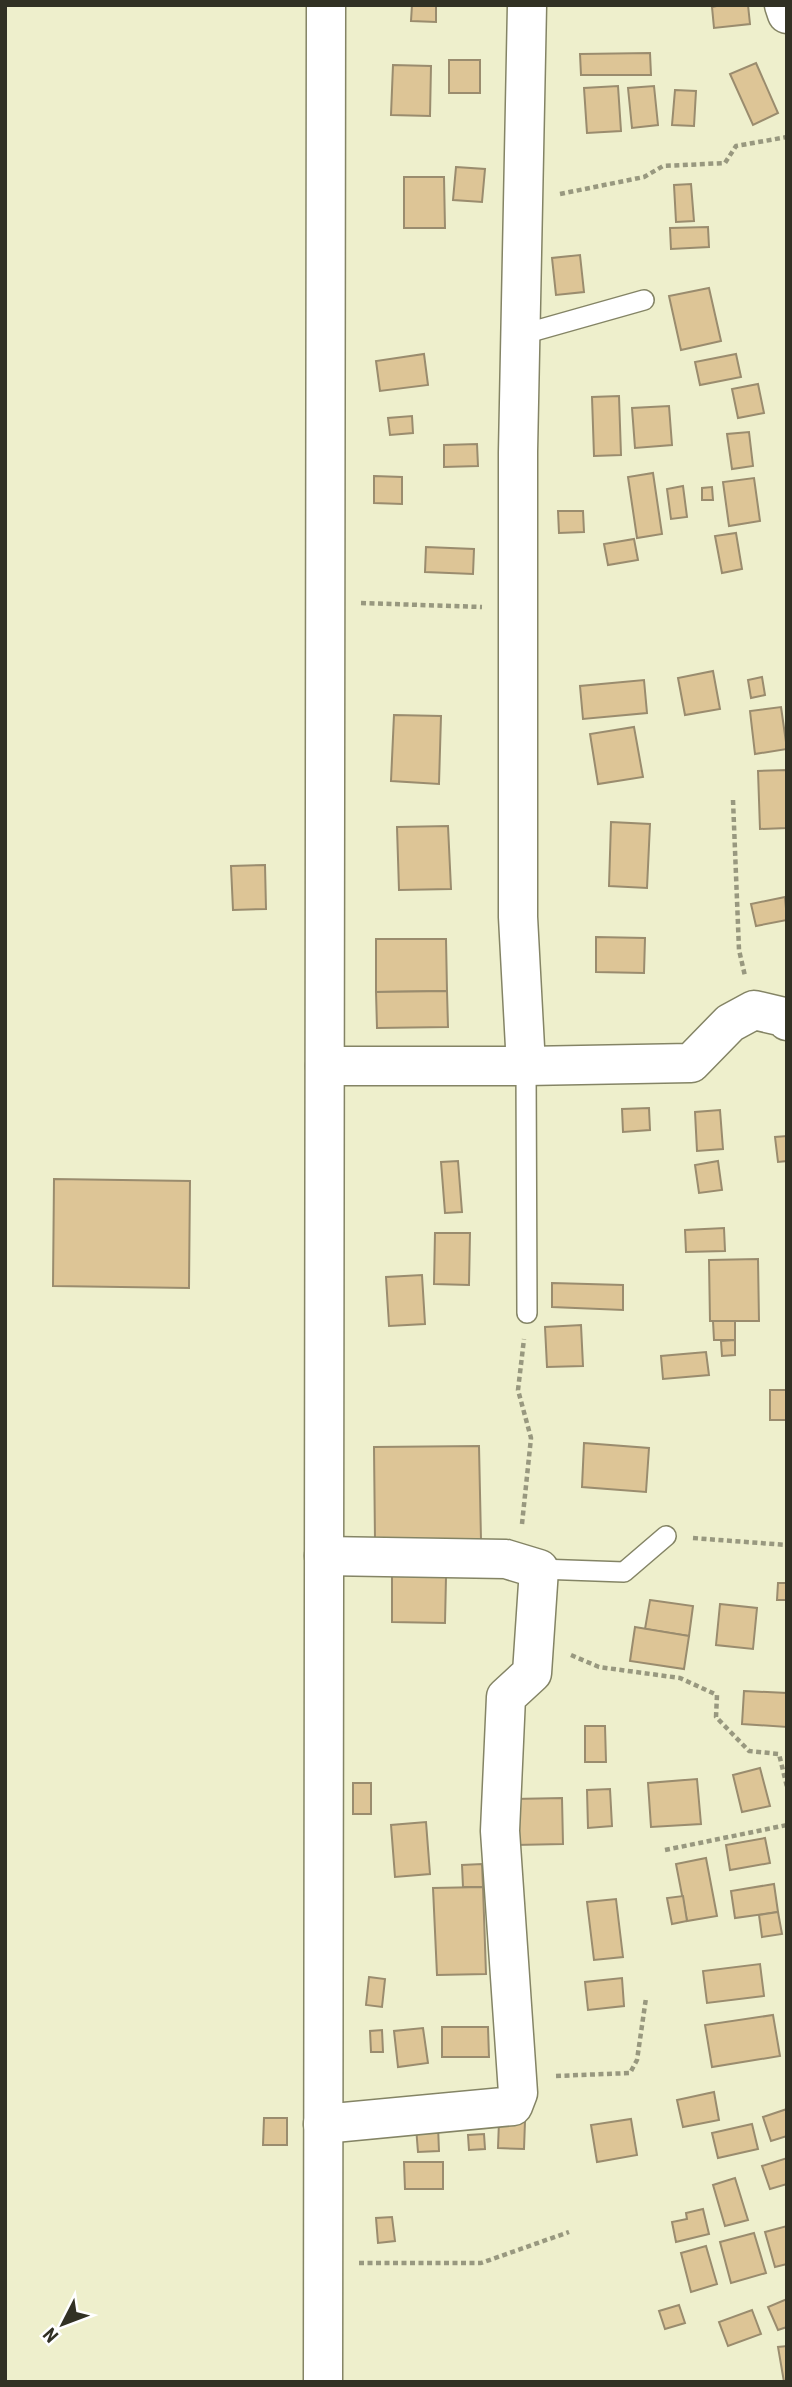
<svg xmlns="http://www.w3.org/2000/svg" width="792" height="2387" font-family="'Roboto Condensed',sans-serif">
	<rect width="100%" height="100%" fill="#eeefcc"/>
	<g fill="#ddc596" stroke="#9a8c6e" stroke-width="2">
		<polygon points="412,5 436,5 436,22 411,21"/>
		<polygon points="721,5 748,5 750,24 714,28 712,7"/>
		<polygon points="650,53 651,75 581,75 580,54"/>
		<rect x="449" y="60" width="31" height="33"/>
		<polygon points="756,63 778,113 753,125 730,74"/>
		<polygon points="393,65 431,66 430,116 391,115"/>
		<polygon points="618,86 621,131 587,133 584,88"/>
		<polygon points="654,86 658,125 632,128 628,88"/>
		<polygon points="675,90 696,91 694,126 672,125"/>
		<polygon points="456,167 485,169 482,202 453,200"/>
		<polygon points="404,177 444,177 445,228 404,228"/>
		<polygon points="691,184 694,221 676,222 674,185"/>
		<polygon points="708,227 709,247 671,249 670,228"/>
		<polygon points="580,255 584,292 556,295 552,258"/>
		<polygon points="709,288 721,341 681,350 669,296"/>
		<polygon points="424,354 428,385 380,391 376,361"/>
		<polygon points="736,354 741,377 700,385 695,362"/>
		<polygon points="758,384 764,413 738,418 732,389"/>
		<polygon points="619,396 621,455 594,456 592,397"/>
		<polygon points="669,406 672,445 635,448 632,408"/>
		<polygon points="412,416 413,433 390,435 388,418"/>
		<polygon points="749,432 753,466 732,469 727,434"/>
		<polygon points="477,444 478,466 444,467 444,445"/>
		<polygon points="653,473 662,534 637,538 628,477"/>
		<polygon points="374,476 402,477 402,504 374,503"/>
		<polygon points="754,478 760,521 729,526 723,482"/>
		<polygon points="683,486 687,517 671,519 667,489"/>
		<polygon points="712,487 713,500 702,500 702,488"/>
		<polygon points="558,511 583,511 584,532 559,533"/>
		<polygon points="736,533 742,569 722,573 715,536"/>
		<polygon points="634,539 638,560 608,565 604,544"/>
		<polygon points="426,547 474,549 473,574 425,572"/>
		<polygon points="713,671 720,709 685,715 678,678"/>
		<polygon points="762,677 765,695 751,698 748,680"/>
		<polygon points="644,680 647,713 583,719 580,686"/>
		<polygon points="781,707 787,749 755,754 750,711"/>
		<polygon points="394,715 441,716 439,784 391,781"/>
		<polygon points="634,727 643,777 598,784 590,734"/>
		<polygon points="787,770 787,828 760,829 758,771"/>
		<polygon points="611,822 650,824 647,888 609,886"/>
		<polygon points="448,826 451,889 399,890 397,827"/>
		<polygon points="265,865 266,909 233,910 231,866"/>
		<polygon points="785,897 787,920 756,926 751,904"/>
		<polygon points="596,937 645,938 644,973 596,972"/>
		<polygon points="376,939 446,939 447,991 376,992"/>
		<polygon points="447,991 448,1027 377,1028 376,992"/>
		<polygon points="649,1108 650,1130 623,1132 622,1109"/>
		<polygon points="720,1110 723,1149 697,1151 695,1112"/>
		<polygon points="787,1136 787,1161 778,1162 775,1137"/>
		<polygon points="458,1161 462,1212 445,1213 441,1162"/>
		<polygon points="718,1161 722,1190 699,1193 695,1165"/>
		<polygon points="54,1179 190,1181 189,1288 53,1286"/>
		<polygon points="724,1228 725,1251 686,1252 685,1230"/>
		<polygon points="435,1233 470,1233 469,1285 434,1284"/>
		<polygon points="758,1259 759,1321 710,1321 709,1260"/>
		<polygon points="422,1275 425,1324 389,1326 386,1277"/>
		<polygon points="552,1283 623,1285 623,1310 552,1307"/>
		<polygon points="713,1321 735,1321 735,1340 714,1340"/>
		<polygon points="581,1325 583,1366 547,1367 545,1327"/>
		<polygon points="735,1340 735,1355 722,1356 721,1341"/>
		<polygon points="706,1352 709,1375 663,1379 661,1356"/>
		<rect x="770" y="1390" width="17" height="30"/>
		<polygon points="584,1443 649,1448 646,1492 582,1487"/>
		<polygon points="479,1446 481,1540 375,1541 374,1447"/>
		<polygon points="392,1575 446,1577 445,1623 392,1622"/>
		<polygon points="778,1583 787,1583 787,1600 777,1600"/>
		<polygon points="650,1600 693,1606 689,1636 645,1629"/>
		<polygon points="720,1604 757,1608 753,1649 716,1645"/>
		<polygon points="635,1627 689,1636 684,1669 630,1661"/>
		<polygon points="744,1691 787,1693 787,1727 742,1724"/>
		<polygon points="585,1726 605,1726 606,1762 585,1762"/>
		<polygon points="760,1768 770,1806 742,1812 733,1775"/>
		<polygon points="697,1779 701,1824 651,1827 648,1783"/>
		<rect x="353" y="1783" width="18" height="31"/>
		<polygon points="610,1789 612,1826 588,1828 587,1790"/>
		<polygon points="562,1798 563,1844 515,1845 513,1799"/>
		<polygon points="426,1822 430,1874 395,1877 391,1825"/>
		<polygon points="765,1838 770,1863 730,1870 726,1845"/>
		<polygon points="706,1858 717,1916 687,1921 676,1864"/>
		<polygon points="482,1864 483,1887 463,1887 462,1865"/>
		<polygon points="774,1884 778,1912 735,1918 731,1891"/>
		<polygon points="483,1887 486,1974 437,1975 433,1888"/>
		<polygon points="683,1896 687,1921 672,1924 667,1898"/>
		<polygon points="616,1899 623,1957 594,1960 587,1902"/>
		<polygon points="778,1912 782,1934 762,1937 759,1915"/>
		<polygon points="760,1964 764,1996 707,2003 703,1971"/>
		<polygon points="369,1977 385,1979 382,2007 366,2005"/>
		<polygon points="622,1978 624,2006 588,2010 585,1982"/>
		<polygon points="773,2015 780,2056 712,2067 705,2025"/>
		<polygon points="442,2027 488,2027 489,2057 442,2057"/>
		<polygon points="423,2028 428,2063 398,2067 394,2031"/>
		<polygon points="382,2030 383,2052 371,2052 370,2031"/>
		<polygon points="714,2092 719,2120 683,2127 677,2100"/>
		<polygon points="787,2109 787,2136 771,2141 763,2117"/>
		<polygon points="264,2118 287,2118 287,2145 263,2145"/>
		<polygon points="631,2119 637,2155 597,2162 591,2125"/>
		<polygon points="499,2121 525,2121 524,2149 498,2148"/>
		<polygon points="752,2124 758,2149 718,2158 712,2133"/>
		<polygon points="438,2126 439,2151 418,2152 416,2127"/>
		<polygon points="484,2134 485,2149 469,2150 468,2135"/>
		<polygon points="787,2158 787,2184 770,2189 762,2166"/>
		<polygon points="404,2162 443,2162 443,2189 405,2189"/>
		<polygon points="735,2178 748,2220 725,2226 713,2185"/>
		<polygon points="703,2209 709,2234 676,2242 672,2222 687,2219 686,2213"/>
		<polygon points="392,2217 395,2241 378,2243 376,2218"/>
		<polygon points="787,2226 787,2264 775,2267 765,2232"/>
		<polygon points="754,2233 766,2273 731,2283 720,2242"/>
		<polygon points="706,2246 717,2284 691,2292 681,2253"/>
		<polygon points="787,2299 787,2327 778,2330 768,2307"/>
		<polygon points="679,2305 685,2323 665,2329 659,2311"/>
		<polygon points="752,2310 761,2334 728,2346 719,2322"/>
		<polygon points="787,2346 787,2382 784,2382 778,2347"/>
	</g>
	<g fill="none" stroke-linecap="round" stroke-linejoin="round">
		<defs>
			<g id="service">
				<polyline points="520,335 644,300"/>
				<polyline points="526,1066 527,1313"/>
				<polyline points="539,1569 624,1572 666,1536"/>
			</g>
			<g id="minor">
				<polyline points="784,5 787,14"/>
				<polyline points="325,1066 526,1066 691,1063 730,1023 754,1010 784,1017 787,1021"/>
				<polyline points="526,1066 518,917 518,452 527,5"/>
				<polyline points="323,2124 513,2106 518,2093 500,1831 506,1697 532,1673 539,1569 506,1559 324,1556"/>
				<polyline points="323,2382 326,5"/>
			</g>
		</defs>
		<use href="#service" stroke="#848465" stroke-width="22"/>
		<use href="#minor" stroke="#848465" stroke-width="41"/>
		<g stroke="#98987f" stroke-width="4.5" stroke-dasharray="5 3.5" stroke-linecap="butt">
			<polyline points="560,194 644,177 663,166 725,163 736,146 787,137"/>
			<polyline points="361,603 482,607"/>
			<polyline points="733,800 739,950 745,976"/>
			<polyline points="522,1524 531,1438 518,1390 524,1339"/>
			<polyline points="693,1538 787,1545"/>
			<polyline points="571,1655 599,1667 680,1678 717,1695 716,1717 749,1751 779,1754 787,1787"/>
			<polyline points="665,1850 787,1825"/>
			<polyline points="556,2076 630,2073 637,2060 646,1998"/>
			<polyline points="359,2263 481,2263 569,2232"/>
		</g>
		<use href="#service" stroke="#fff" stroke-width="19"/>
		<use href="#minor" stroke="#fff" stroke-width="38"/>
	</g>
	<rect width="792" height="2387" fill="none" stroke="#313124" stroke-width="14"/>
	<g transform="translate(63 2324) rotate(228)" stroke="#ffffff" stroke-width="5" paint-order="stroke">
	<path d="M0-5L12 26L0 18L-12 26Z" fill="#313124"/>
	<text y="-10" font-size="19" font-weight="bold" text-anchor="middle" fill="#313124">N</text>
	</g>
</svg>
